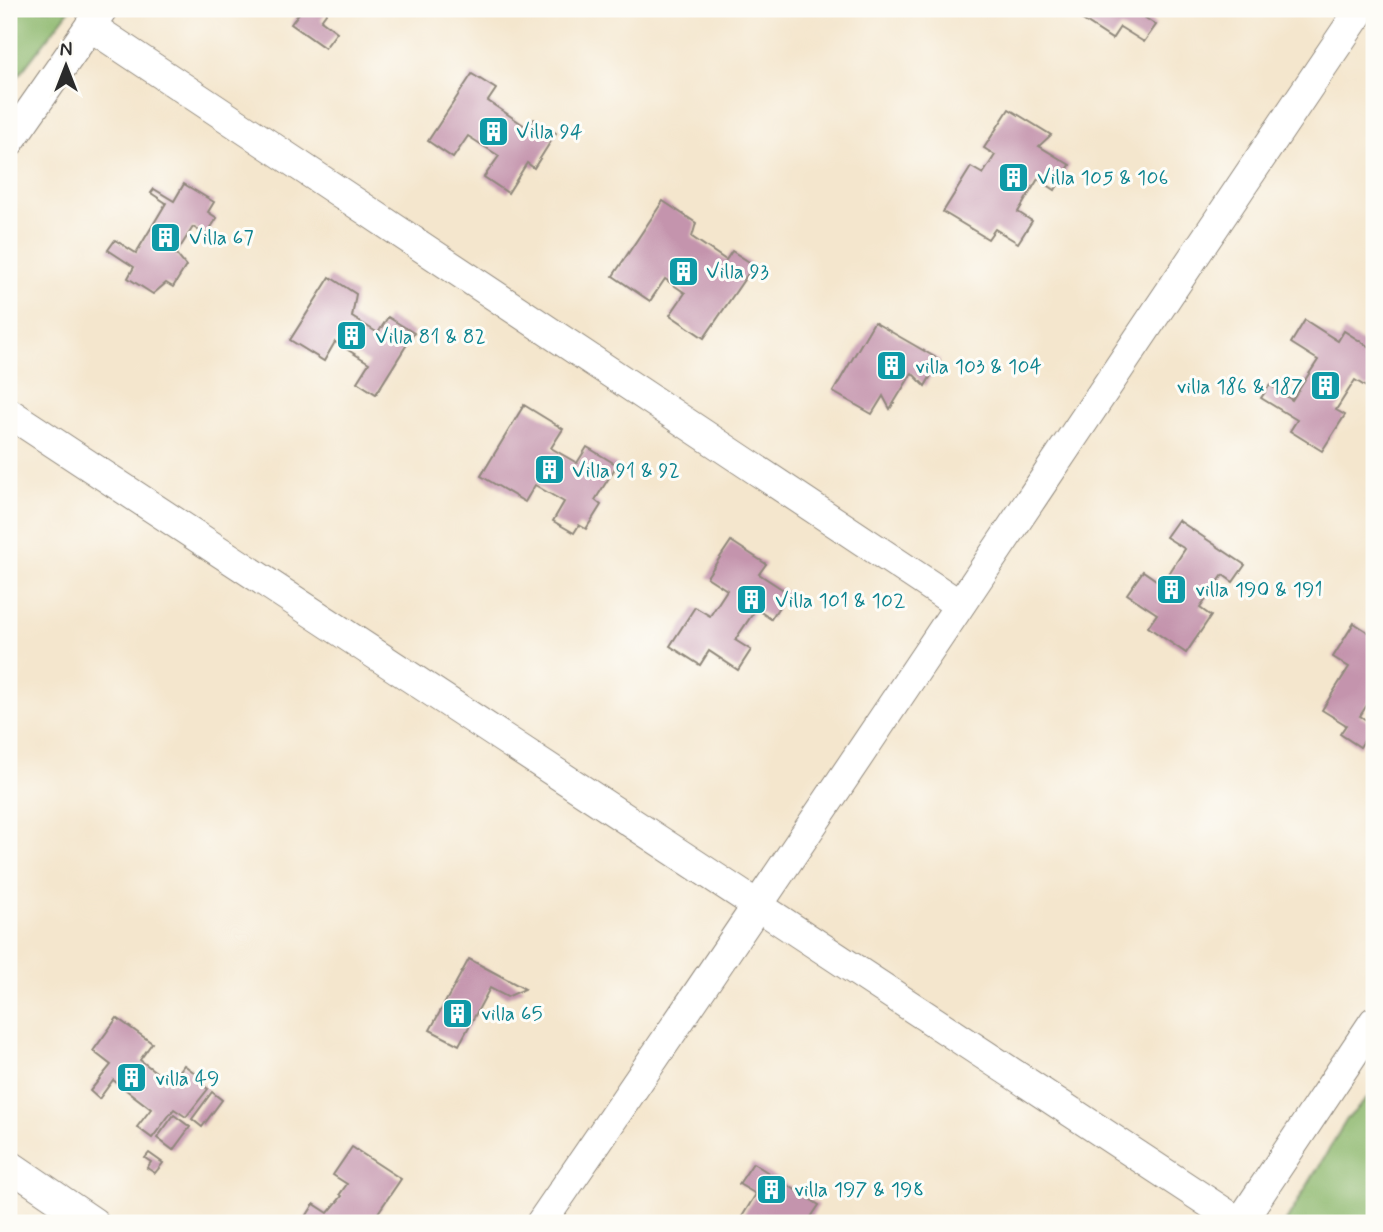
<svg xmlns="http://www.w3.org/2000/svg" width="1383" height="1232" font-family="Mynerve,sans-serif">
	<rect width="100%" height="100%" fill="#fdfcf7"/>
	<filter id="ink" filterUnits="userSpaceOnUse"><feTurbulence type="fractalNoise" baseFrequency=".0143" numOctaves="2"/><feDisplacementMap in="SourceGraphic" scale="14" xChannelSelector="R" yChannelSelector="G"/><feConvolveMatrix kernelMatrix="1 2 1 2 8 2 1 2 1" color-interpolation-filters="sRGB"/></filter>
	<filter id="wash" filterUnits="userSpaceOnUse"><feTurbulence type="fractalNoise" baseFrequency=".00686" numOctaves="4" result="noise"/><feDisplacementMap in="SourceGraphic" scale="28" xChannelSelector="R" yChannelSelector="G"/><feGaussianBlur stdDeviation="1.57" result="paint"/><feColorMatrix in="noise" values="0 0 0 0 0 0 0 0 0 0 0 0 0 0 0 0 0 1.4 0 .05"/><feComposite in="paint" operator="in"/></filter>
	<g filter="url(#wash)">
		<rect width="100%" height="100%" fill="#f4e6cd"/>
		<g fill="#8fb970" stroke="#5d724e" stroke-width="2">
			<polygon points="9,9 70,9 9,88"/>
			<polygon points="1374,1092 1374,1223 1285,1223 1347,1119"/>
		</g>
		<g id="blocks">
			<g fill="#c494ad">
				<polygon points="296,9 329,9 321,20 337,32 325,48 291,24 300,12"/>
				<polygon points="1083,9 1145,9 1141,15 1156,25 1144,42 1120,27 1112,39 1078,17"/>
				<polygon points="472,74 496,89 488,101 528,128 534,119 556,133 534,168 527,163 508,193 484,177 499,156 468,136 453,158 428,141"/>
				<polygon points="1009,109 1051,135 1039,146 1070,165 1055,190 1038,179 1018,212 1032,221 1018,243 995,229 988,239 943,212 971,167 983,174 995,155 984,148"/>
				<polygon points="184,184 214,202 208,212 217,218 206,235 193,227 176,254 186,266 173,287 166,283 153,294 128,278 134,267 108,250 115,240 136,253 166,203 151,193 154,189 174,201"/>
				<polygon points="663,201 696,223 692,237 726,260 732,251 754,265 704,338 670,315 685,293 665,279 650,301 613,276"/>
				<polygon points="330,277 356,294 352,317 378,333 388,317 414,333 376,394 357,382 369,363 335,342 324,361 290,340"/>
				<polygon points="1305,320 1338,341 1344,331 1374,350 1374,377 1368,388 1355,380 1336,410 1345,415 1322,451 1290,431 1297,420 1261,398 1270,385 1292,400 1318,360 1291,343"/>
				<polygon points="874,322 940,360 925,386 912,373 890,409 883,396 872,414 833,392"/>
				<polygon points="524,405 563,429 551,448 577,463 587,447 617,465 595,500 601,505 586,529 579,525 574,533 553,521 564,502 535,485 525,502 481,476"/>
				<polygon points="1178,520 1245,565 1233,582 1223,575 1200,608 1211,616 1186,653 1148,627 1157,614 1127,594 1143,571 1162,584 1185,549 1166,537"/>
				<polygon points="731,541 766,564 759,574 788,593 771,619 756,609 735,640 751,650 738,670 709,651 700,665 670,646 695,607 710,616 727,590 707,577"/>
				<polygon points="1354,623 1374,636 1374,694 1360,716 1374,725 1360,747 1340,734 1346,725 1322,710 1349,667 1333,657"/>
				<polygon points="469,959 525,989 507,997 490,988 459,1045 430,1030"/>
				<polygon points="117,1018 152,1043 140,1060 171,1083 184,1065 199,1076 196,1080 208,1089 186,1117 174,1109 152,1138 137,1127 151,1109 113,1080 99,1099 90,1091 111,1065 93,1051"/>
				<polygon points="212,1092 222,1100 202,1127 192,1119"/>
				<polygon points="174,1115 190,1127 173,1150 157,1138"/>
				<polygon points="352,1147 401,1179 371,1223 302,1223 314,1204 328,1213 342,1196 340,1194 347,1184 333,1175"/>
				<polygon points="149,1153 163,1163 155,1173 147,1168 151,1162 145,1158"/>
				<polygon points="753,1163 819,1205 807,1223 794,1219 791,1223 738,1223 756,1194 739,1184"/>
			</g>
		</g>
	</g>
	<g filter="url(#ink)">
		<use href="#blocks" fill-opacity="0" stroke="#90887c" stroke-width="2"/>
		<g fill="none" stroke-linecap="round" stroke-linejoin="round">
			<defs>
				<g id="minor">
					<polyline points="90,26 958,604"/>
					<polyline points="9,142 102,9"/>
					<polyline points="9,413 1240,1223"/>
					<polyline points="9,1165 94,1223"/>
					<path d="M541,1223C818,821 1087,413 1361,9"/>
					<polyline points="1240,1223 1374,1022"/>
				</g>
			</defs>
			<use href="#minor" stroke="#90887c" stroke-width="32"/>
			<use href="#minor" stroke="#fff" stroke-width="30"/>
		</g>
	</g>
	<defs>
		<symbol id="building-square" viewBox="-11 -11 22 22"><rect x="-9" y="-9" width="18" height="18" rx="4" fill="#0f9aa8" stroke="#fdfcf7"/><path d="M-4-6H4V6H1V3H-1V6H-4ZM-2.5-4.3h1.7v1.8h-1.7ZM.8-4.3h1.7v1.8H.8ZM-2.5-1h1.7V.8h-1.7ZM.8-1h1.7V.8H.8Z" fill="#fff"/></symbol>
	</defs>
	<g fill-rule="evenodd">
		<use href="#building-square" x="476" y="114" width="35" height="35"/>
		<use href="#building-square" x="996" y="160" width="35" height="35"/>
		<use href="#building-square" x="148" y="220" width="35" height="35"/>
		<use href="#building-square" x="666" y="254" width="35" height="35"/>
		<use href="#building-square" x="334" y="318" width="35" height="35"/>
		<use href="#building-square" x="874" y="348" width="35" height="35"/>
		<use href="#building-square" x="1308" y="368" width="35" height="35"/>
		<use href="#building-square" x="532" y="452" width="35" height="35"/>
		<use href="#building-square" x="1154" y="572" width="35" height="35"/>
		<use href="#building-square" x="734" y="582" width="35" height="35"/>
		<use href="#building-square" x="440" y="996" width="35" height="35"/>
		<use href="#building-square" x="114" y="1060" width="35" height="35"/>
		<use href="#building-square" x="754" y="1172" width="35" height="35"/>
	</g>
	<g text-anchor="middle" stroke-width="6" stroke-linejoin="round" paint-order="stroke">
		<g font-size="21" fill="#0d838f" stroke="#fdfcf7" text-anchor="start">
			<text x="516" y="138">Villa 94</text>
			<text x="1037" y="184">Villa 105 &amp; 106</text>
			<text x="189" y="244">Villa 67</text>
			<text x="706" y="278">Villa 93</text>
			<text x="375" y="343">Villa 81 &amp; 82</text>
			<text x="915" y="373">villa 103 &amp; 104</text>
			<text x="1303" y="393" text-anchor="end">villa 186 &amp; 187</text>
			<text x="572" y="477">Villa 91 &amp; 92</text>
			<text x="1195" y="596">villa 190 &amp; 191</text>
			<text x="775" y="607">Villa 101 &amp; 102</text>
			<text x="481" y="1020">villa 65</text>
			<text x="155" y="1085">villa 49</text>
			<text x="794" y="1196">villa 197 &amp; 198</text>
		</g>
	</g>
	<rect width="1383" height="1232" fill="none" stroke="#fdfcf7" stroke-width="35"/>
	<g transform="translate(66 66)" stroke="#fdfcf7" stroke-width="5" paint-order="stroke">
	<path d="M0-5L12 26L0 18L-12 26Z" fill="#2b2b2b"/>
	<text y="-10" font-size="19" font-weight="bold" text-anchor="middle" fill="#2b2b2b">N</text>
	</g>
</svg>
